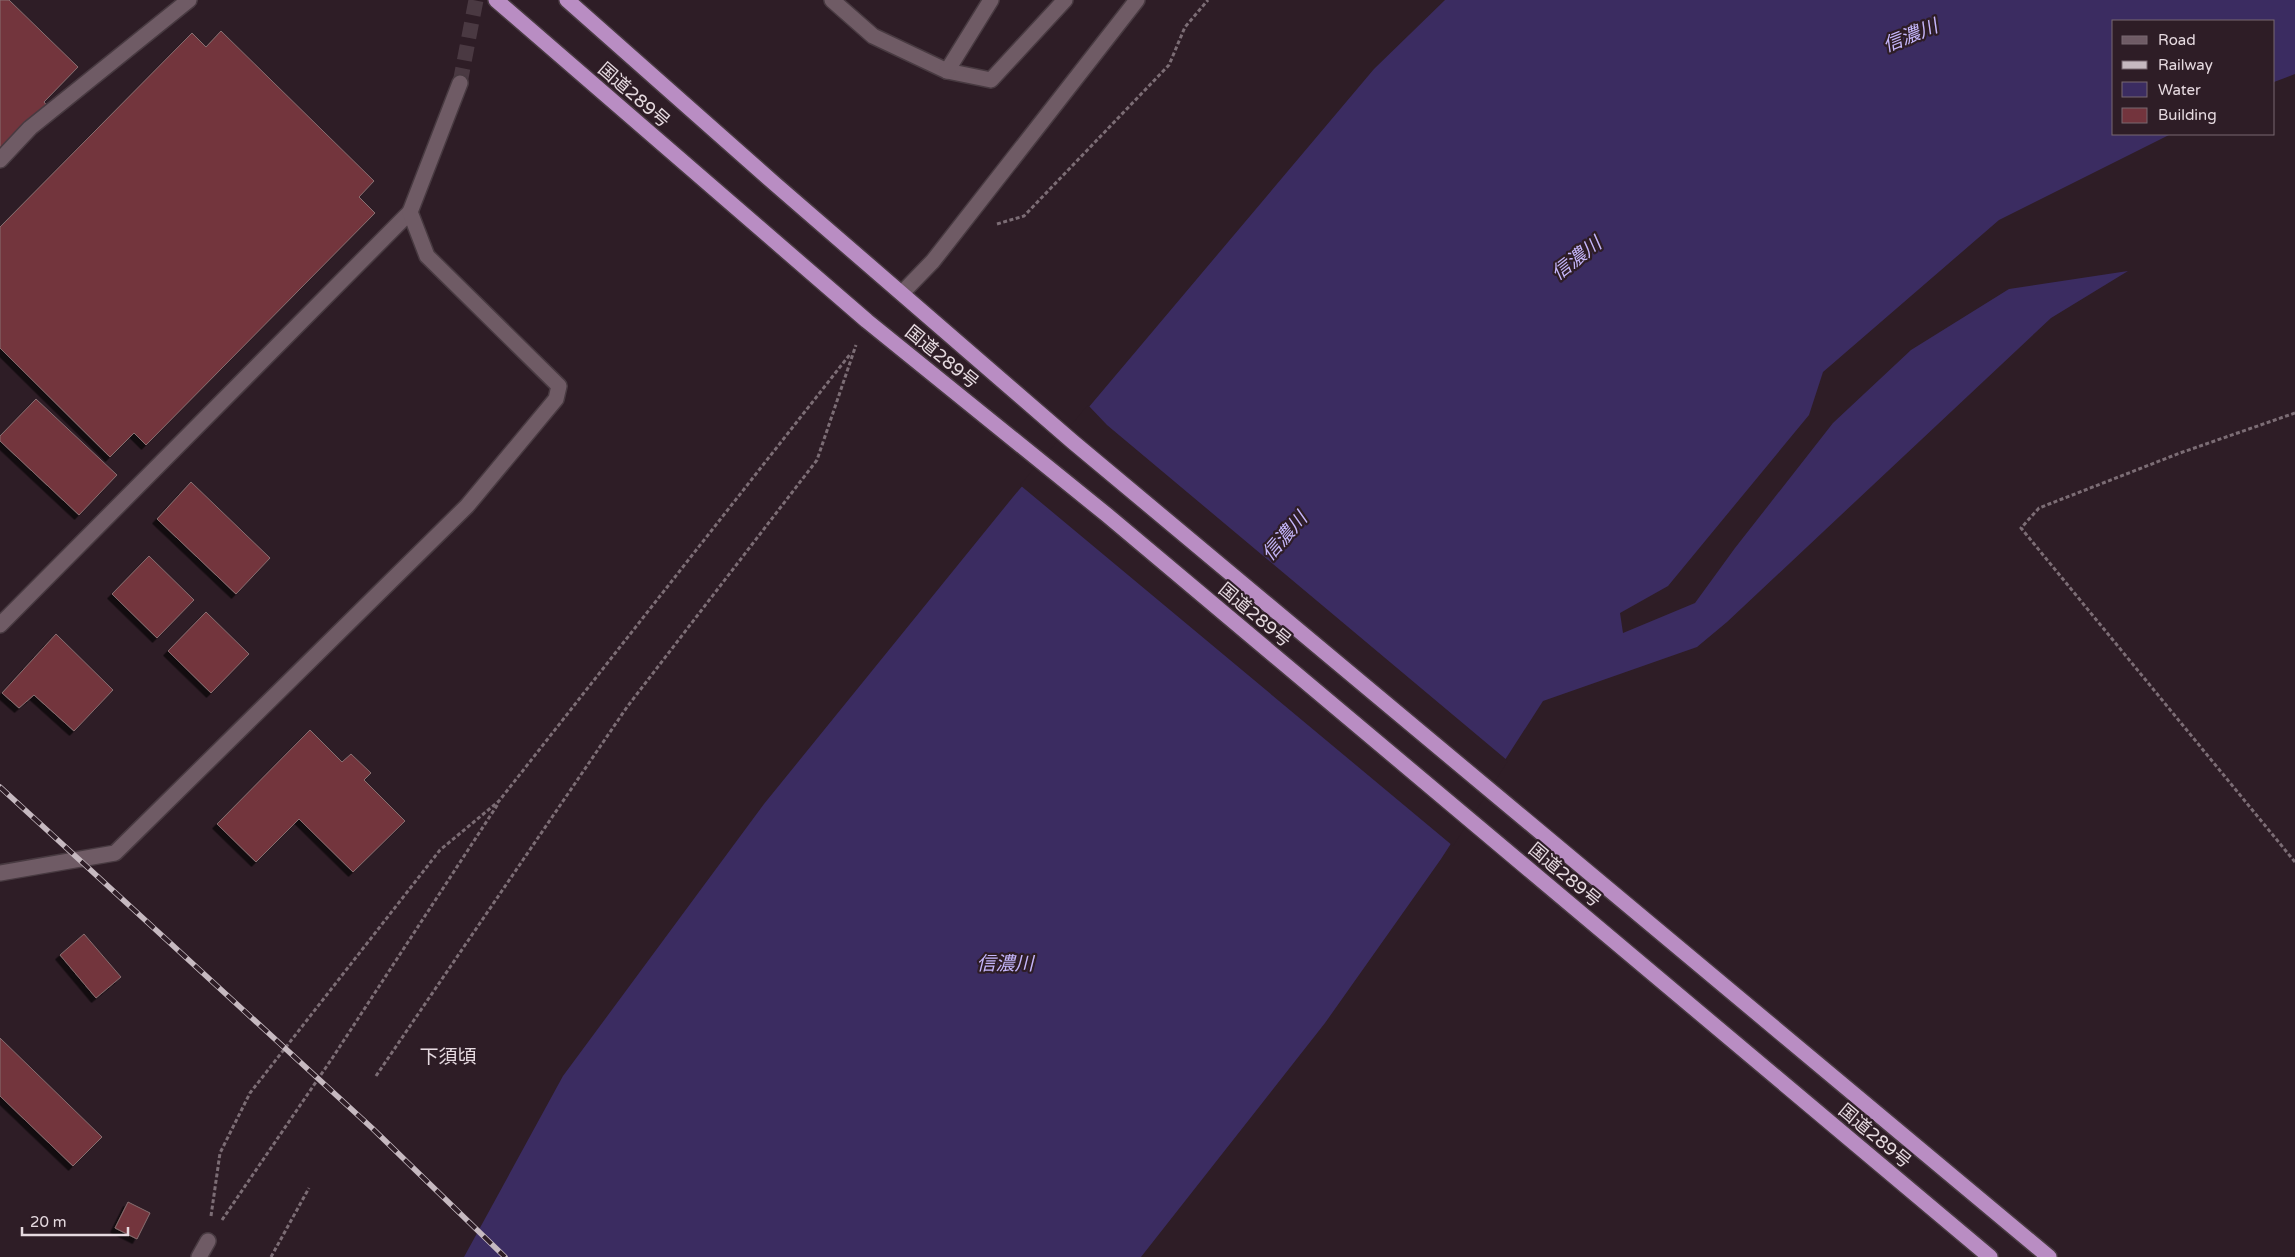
<svg xmlns="http://www.w3.org/2000/svg" width="2295" height="1257" font-family="'Varela Round','Noto Sans JP',sans-serif">
	<defs>
		<filter id="shadow"><feDropShadow dx="-4.5" dy="4.5" stdDeviation="0" flood-color="#0009"/></filter>
	</defs>
	<rect width="100%" height="100%" fill="#2e1d26"/>
	<polygon fill="#3b2c61" points="1445,0 2295,0 2295,74 2274,82 2274,21 2114,21 2114,134 2171,134 1999,220 1823,372 1809,415 1668,586 1620,613 1623,633 1695,603 1735,548 1833,423 1911,350 2009,289 2128,271 2051,318 1727,622 1697,647 1543,701 1441,859 1325,1023 1141,1257 464,1257 563,1076 764,804 1013,497 1374,69"/>
	<polygon fill="#2e1d26" points="1088,405 1107,425 1508,761 1453,846 1020,485"/>
	<g fill="#73343d" stroke="#886f71" filter="url(#shadow)">
		<polygon points="0,0 9,0 78,67 44,102 48,107 0,150"/>
		<polygon points="221,31 374,181 359,197 375,213 146,445 134,433 110,457 0,348 0,227 192,33 206,47"/>
		<polygon points="36,399 117,475 79,515 0,441 0,436"/>
		<polygon points="191,482 270,558 236,594 157,519"/>
		<polygon points="149,556 194,600 157,638 112,594"/>
		<polygon points="206,612 249,654 211,693 168,651"/>
		<polygon points="56,634 113,690 74,731 34,695 19,708 2,693"/>
		<polygon points="310,730 342,762 351,754 371,773 364,780 405,821 353,872 299,819 256,862 217,824"/>
		<polygon points="84,934 121,977 96,998 60,955"/>
		<polygon points="0,1038 102,1137 73,1166 0,1096"/>
		<polygon points="128,1202 150,1213 137,1239 115,1228"/>
	</g>
	<g fill="none" stroke-linecap="round" stroke-linejoin="round">
		<polyline stroke="#4a3942" stroke-width="15" stroke-dasharray="15 8" stroke-linecap="butt" points="460,83 476,0"/>
		<defs>
			<g id="street">
				<polyline points="832,0 873,36 947,71 991,80 1065,0"/>
				<polyline points="947,71 991,0"/>
				<polyline points="0,160 30,128 189,0"/>
				<polyline points="0,625 410,212"/>
				<polyline points="0,873 115,853 467,506 556,399 559,386 427,256 410,212 460,83"/>
				<polyline points="199,1257 208,1241"/>
			</g>
			<polyline id="secondary" points="902,293 933,261 1137,0"/>
			<g id="highway">
				<polyline points="496,0 867,321 1107,515 1990,1257"/>
				<polyline points="567,0 775,184 1073,442 2049,1257"/>
			</g>
		</defs>
		<use href="#street" stroke="#483a41" stroke-width="18"/>
		<use href="#secondary" stroke="#483a41" stroke-width="18"/>
		<use href="#highway" stroke="#483a41" stroke-width="18"/>
		<g stroke="#7c6d75" stroke-width="3" stroke-dasharray="4 2.5" stroke-linecap="butt">
			<polyline points="997,224 1024,216 1169,65 1185,27 1208,0"/>
			<polyline points="2295,413 2180,453 2039,508 2021,528 2295,862"/>
			<polyline points="376,1076 627,707 817,460 856,345"/>
			<polyline points="211,1216 220,1153 250,1093 440,850 499,801 851,353"/>
			<polyline points="222,1220 333,1057 498,804"/>
			<polyline points="271,1257 309,1188"/>
		</g>
		<use href="#street" stroke="#6f5b65" stroke-width="15"/>
		<use href="#secondary" stroke="#6f5b65" stroke-width="15"/>
		<use href="#highway" stroke="#b98dc3" stroke-width="15"/>
		<defs>
			<polyline id="rail" points="0,787 372,1128 505,1257"/>
		</defs>
		<use href="#rail" stroke="#c6b9c0" stroke-width="5.5"/>
		<use href="#rail" stroke="#2e1d26" stroke-width="4" stroke-dasharray="11" stroke-linecap="butt"/>
	</g>
	<g text-anchor="middle" stroke-width="4.5" stroke-linejoin="round" paint-order="stroke">
		<g font-size="18" fill="#e6dae0" stroke="#2e1d26">
			<text transform="translate(634 95) rotate(41)" y="6">国道289号</text>
			<text transform="translate(942 357) rotate(39)" y="6">国道289号</text>
			<text transform="translate(1255 615) rotate(40)" y="6">国道289号</text>
			<text transform="translate(1565 875) rotate(40)" y="6">国道289号</text>
			<text transform="translate(1875 1136) rotate(40)" y="6">国道289号</text>
		</g>
		<g font-size="19" font-style="italic" fill="#c5b6fa" stroke="#2e1d26">
			<text transform="translate(1910 35) rotate(-22)" y="7">信濃川</text>
			<text transform="translate(1576 258) rotate(-38)" y="7">信濃川</text>
			<text transform="translate(1284 536) rotate(-49)" y="7">信濃川</text>
			<text x="1005" y="970">信濃川</text>
		</g>
		<g font-size="19" fill="#e6dae0" stroke="#2e1d26">
			<text x="448" y="1063">下須頃</text>
		</g>
	</g>
	<rect x="2112" y="20" width="162" height="115" fill="#2e1d26" stroke="#786970"/>
	<rect x="2122" y="36" width="25" height="8" fill="#6f5b65" stroke="#786970"/>
	<text x="2158" y="45" font-size="15" fill="#e6dae0">Road</text>
	<rect x="2122" y="61" width="25" height="8" fill="#c6b9c0" stroke="#786970"/>
	<text x="2158" y="70" font-size="15" fill="#e6dae0">Railway</text>
	<rect x="2122" y="82" width="25" height="15" fill="#3b2c61" stroke="#786970"/>
	<text x="2158" y="95" font-size="15" fill="#e6dae0">Water</text>
	<rect x="2122" y="108" width="25" height="15" fill="#73343d" stroke="#786970"/>
	<text x="2158" y="120" font-size="15" fill="#e6dae0">Building</text>
	<path d="M22 1227v8h106v-8" fill="none" stroke="#e6dae0" stroke-width="2.5"/>
	<text x="30" y="1227" font-size="15" fill="#e6dae0" stroke="#2e1d26" stroke-width="4" paint-order="stroke">20 m</text>
</svg>
